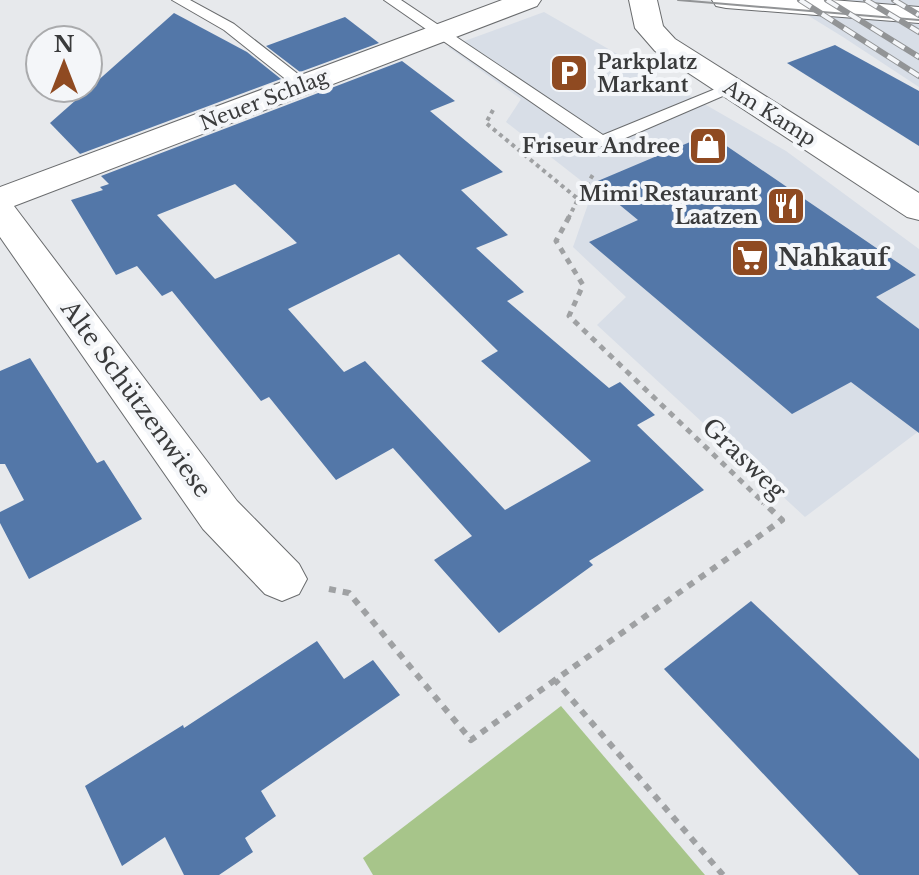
<svg xmlns="http://www.w3.org/2000/svg" width="919" height="875" font-family="'Libre Baskerville',serif">
	<rect width="100%" height="100%" fill="#e7e9ec"/>
	<g fill="#d8dee7">
		<polygon points="783,0 919,0 919,87 843,37"/>
		<polygon points="544,12 786,151 919,249 919,431 805,517 597,325 626,297 573,247 593,190 506,122 521,99 448,47"/>
	</g>
	<polygon fill="#a7c58a" points="561,706 705,875 373,875 363,858"/>
	<g fill="#5377a8" fill-rule="evenodd">
		<polygon points="174,13 247,52 281,79 80,154 50,123"/>
		<polygon points="345,17 379,43 300,72 266,46"/>
		<polygon points="835,45 919,91 919,146 787,63"/>
		<path d="M402,61L455,101L430,111L503,172L461,190L508,235L476,248L524,292L507,301L609,388L620,382L655,415L637,425L704,490L589,561L593,565L499,633L434,560L472,536L393,448L336,480L269,397L261,401L172,291L162,296L137,266L116,275L71,200L103,190L100,187L109,184L101,176ZM235,184L297,243L215,279L157,215ZM399,254L498,351L481,361L591,461L505,510L365,361L344,372L288,309Z"/>
		<polygon points="709,134 916,275 876,297 919,329 919,433 851,382 792,414 589,242 638,220 593,183"/>
		<polygon points="30,358 97,463 104,460 142,519 29,579 0,523 0,512 24,500 5,464 0,464 0,371"/>
		<polygon points="751,601 919,759 919,875 859,875 664,669"/>
		<polygon points="317,641 344,679 373,660 400,695 261,791 276,816 245,838 253,852 219,875 184,875 165,837 122,866 85,786 183,725 184,728"/>
	</g>
	<g fill="none" stroke-linecap="round" stroke-linejoin="round">
		<defs>
			<g id="service">
				<polygon points="172,0 190,0 234,24 312,85 304,90 298,89 224,30"/>
				<polygon points="384,0 401,0 603,135 725,85 737,85 739,89 607,146 595,146"/>
			</g>
			<g id="minor">
				<polygon points="502,0 541,0 537,6 14,206 237,501 299,564 307,579 299,594 282,601 265,594 203,529 0,237 0,187"/>
				<polygon points="629,0 657,0 663,26 675,39 919,193 919,220 907,217 655,51 635,28"/>
			</g>
			<polygon id="tertiary" points="712,0 832,0 919,7 919,23 726,8 716,6"/>
		</defs>
		<use href="#service" stroke="#6a6c6e" stroke-width="2"/>
		<use href="#minor" stroke="#6a6c6e" stroke-width="2"/>
		<use href="#tertiary" stroke="#6a6c6e" stroke-width="2"/>
		<g stroke="#9fa1a3" stroke-width="4" stroke-dasharray="4 4" stroke-linecap="butt">
			<polyline points="493,110 486,123 578,199 568,219"/>
			<polyline points="578,199 594,173"/>
		</g>
		<polyline stroke="#9fa1a3" stroke-width="5" stroke-dasharray="6 6" stroke-linecap="butt" points="569,217 556,241 583,285 569,316 765,504"/>
		<g stroke="#9fa1a3" stroke-width="6" stroke-dasharray="7 7" stroke-linecap="butt">
			<polyline points="329,589 349,593 471,740 555,680"/>
			<polyline points="723,875 555,680 782,520 763,502"/>
		</g>
		<use href="#service" fill="#fff" fill-rule="evenodd"/>
		<use href="#minor" fill="#fff" fill-rule="evenodd"/>
		<use href="#tertiary" fill="#fff" fill-rule="evenodd"/>
		<polyline stroke="#929496" stroke-width="2" points="678,0 919,20"/>
		<defs>
			<g id="rail">
				<polyline points="800,0 919,76"/>
				<polyline points="827,0 919,57"/>
				<polyline points="866,0 919,32"/>
				<polyline points="894,0 919,15"/>
			</g>
		</defs>
		<use href="#rail" stroke="#929496" stroke-width="6"/>
		<use href="#rail" stroke="#f4f6f9" stroke-width="4" stroke-dasharray="13" stroke-linecap="butt"/>
	</g>
	<defs>
		<symbol id="parking-square" viewBox="-11 -11 22 22"><rect x="-9" y="-9" width="18" height="18" rx="4" fill="#8f4a21" stroke="#f4f6f9"/><path d="M-3.5-5.5H1a3.5 3.5 0 0 1 0 7H-1V5.5H-3.5ZM-1-3.4V-.6H.8a1.4 1.4 0 0 0 0-2.8Z" fill="#fff"/></symbol>
		<symbol id="shop-square" viewBox="-11 -11 22 22"><rect x="-9" y="-9" width="18" height="18" rx="4" fill="#8f4a21" stroke="#f4f6f9"/><path d="M-5-2.5h2.3a2.7 3.5 0 0 1 5.4 0H5L5.5 6h-11ZM-1.5-2.5h3a1.5 2.3 0 0 0-3 0Z" fill="#fff"/></symbol>
		<symbol id="restaurant-square" viewBox="-11 -11 22 22"><rect x="-9" y="-9" width="18" height="18" rx="4" fill="#8f4a21" stroke="#f4f6f9"/><path d="M-5-6h1v4h1v-4h1v4h1v-4h1v5L-1.5 .5V6h-2V.5L-5-1ZM5-6V6H3V1.5H1.5Q1.5-4 5-6Z" fill="#fff"/></symbol>
		<symbol id="supermarket-square" viewBox="-11 -11 22 22"><rect x="-9" y="-9" width="18" height="18" rx="4" fill="#8f4a21" stroke="#f4f6f9"/><path d="M-6-5.5h2.5l.6 2H6L4.5 2H-2.5L-4.4-4H-6ZM-1.5 3.2a1.3 1.3 0 1 0 .1 0ZM3 3.2a1.3 1.3 0 1 0 .1 0Z" fill="#fff"/></symbol>
	</defs>
	<g fill-rule="evenodd">
		<use href="#parking-square" x="547" y="51" width="44" height="44"/>
		<use href="#shop-square" x="686" y="124" width="44" height="44"/>
		<use href="#restaurant-square" x="764" y="184" width="44" height="44"/>
		<use href="#supermarket-square" x="728" y="236" width="44" height="44"/>
	</g>
	<g text-anchor="middle" stroke-width="8" stroke-linejoin="round" paint-order="stroke">
		<g font-size="20" font-weight="bold" fill="#3a3b3c" stroke="#f4f6f9" text-anchor="end">
			<text x="597" y="69" text-anchor="start">Parkplatz<tspan x="597" dy="23">Markant</tspan></text>
			<text x="680" y="153">Friseur Andree</text>
			<text x="758" y="201">Mimi Restaurant<tspan x="758" dy="23">Laatzen</tspan></text>
		</g>
		<g font-size="20" fill="#3a3b3c" stroke="#f4f6f9">
			<text transform="translate(264 100) rotate(-21)" y="7">Neuer Schlag</text>
			<text transform="translate(770 113) rotate(32)" y="7">Am Kamp</text>
		</g>
		<g font-size="24" font-weight="bold" fill="#3a3b3c" stroke="#f4f6f9" text-anchor="start">
			<text x="778" y="266">Nahkauf</text>
		</g>
		<g font-size="24" fill="#3a3b3c" stroke="#f4f6f9">
			<text transform="translate(136 399) rotate(54)" y="8">Alte Schützenwiese</text>
			<text transform="translate(744 459) rotate(44)" y="8">Grasweg</text>
		</g>
	</g>
	<g transform="translate(64 64)"><circle r="38" fill="#f4f6f9" stroke="#aaabad" stroke-width="2"/>
	<path d="M0-6L14 30L0 20L-14 30Z" fill="#8f4a21"/>
	<text y="-12" font-size="22" font-weight="bold" text-anchor="middle" fill="#3a3b3c">N</text>
	</g>
</svg>
